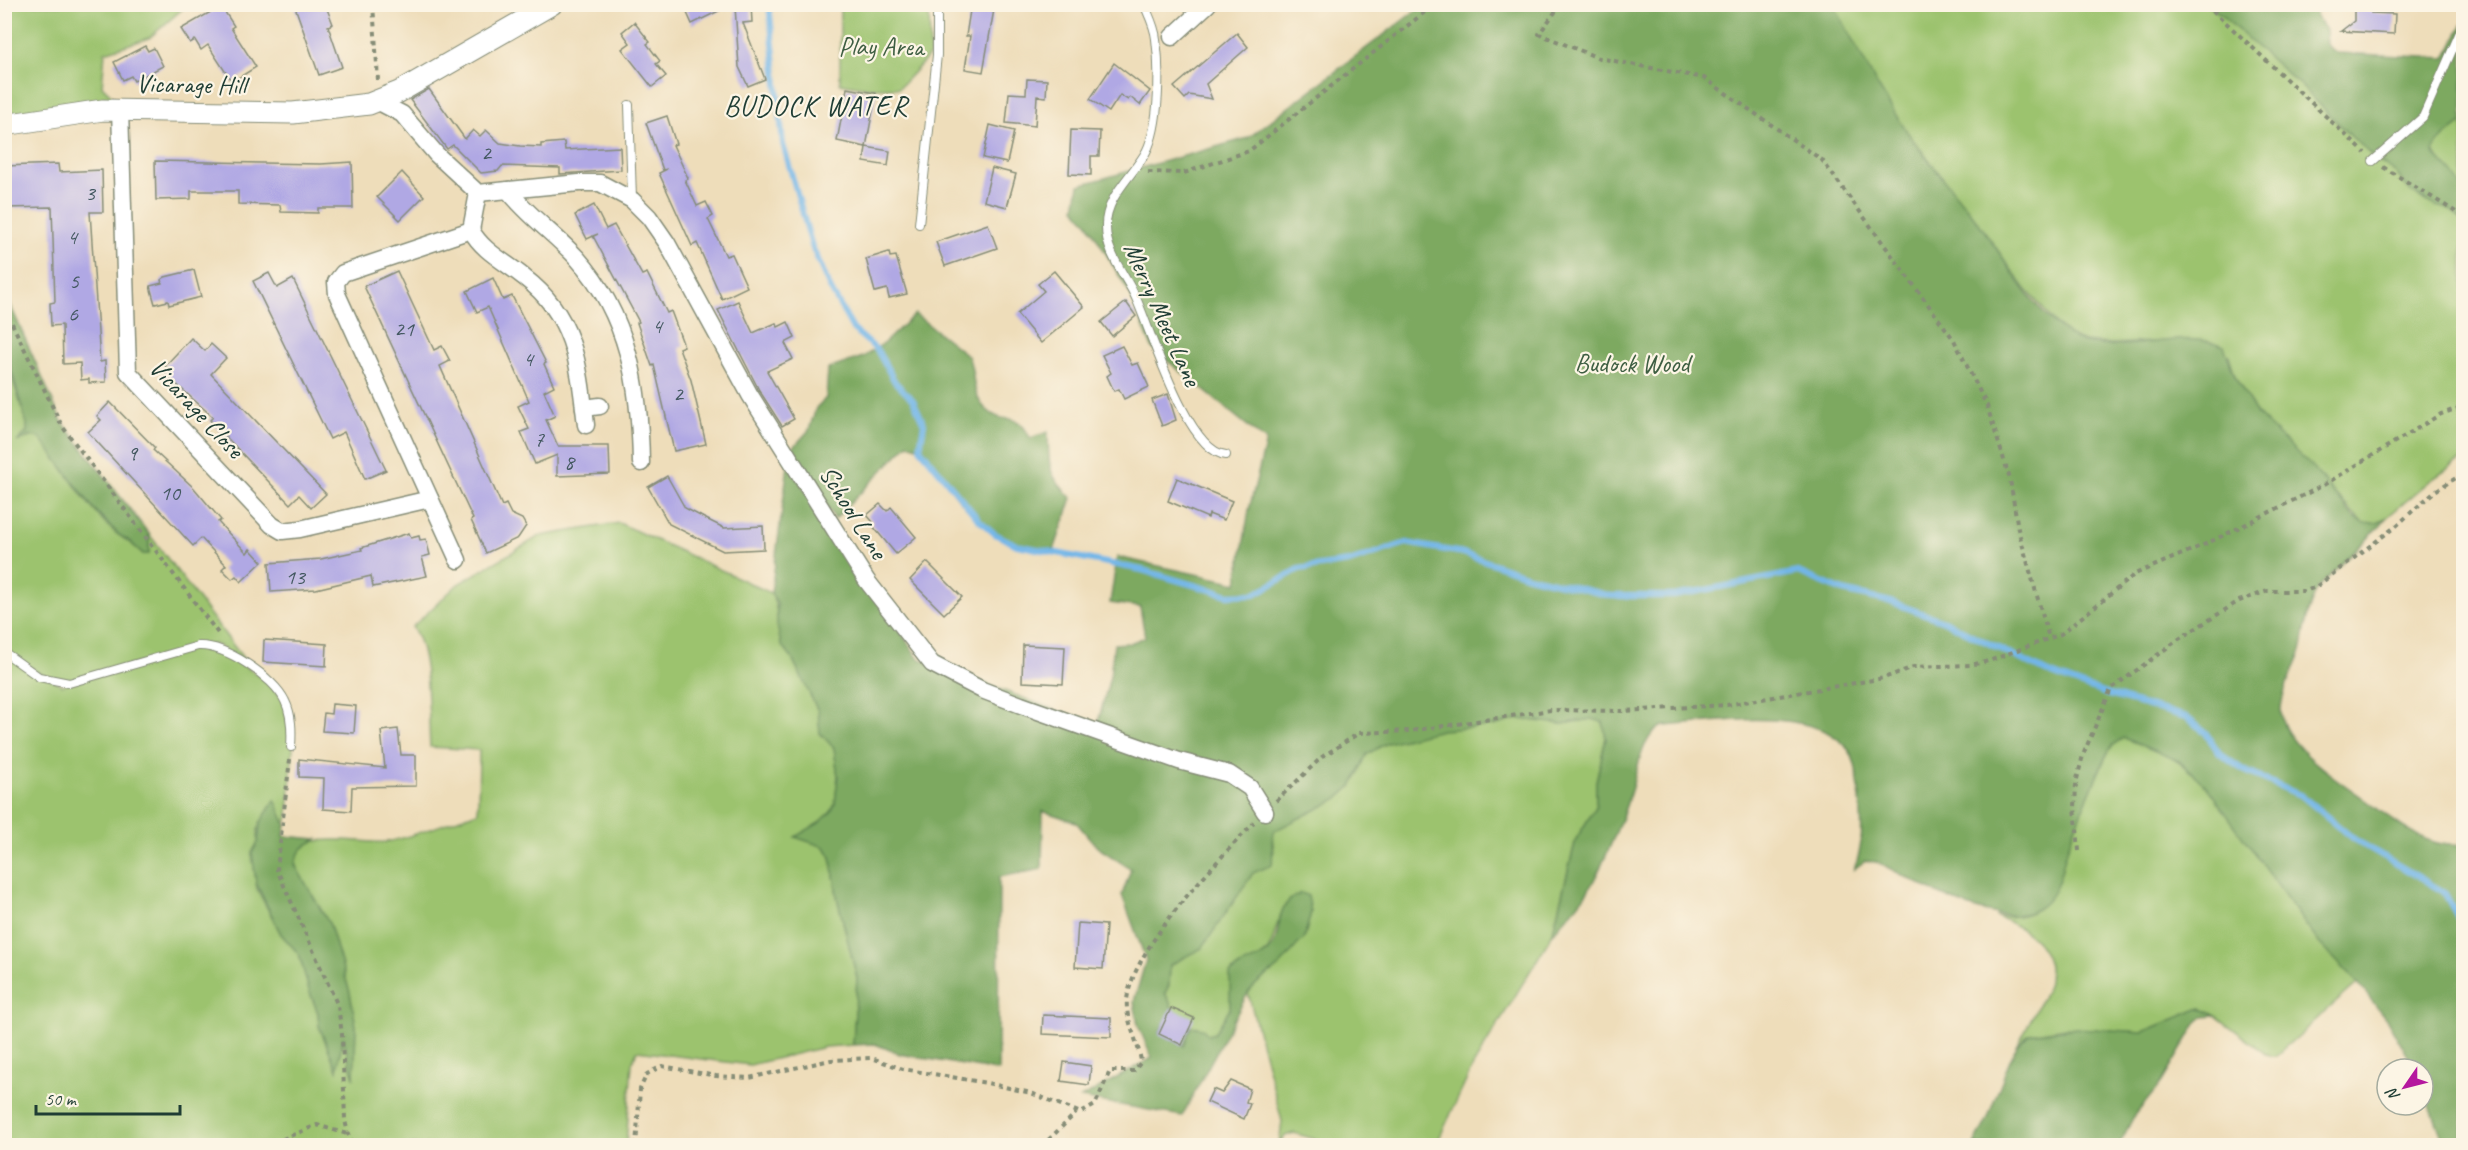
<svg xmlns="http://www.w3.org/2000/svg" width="2468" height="1150" font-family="Caveat,sans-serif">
	<rect width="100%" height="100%" fill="#fcf5e5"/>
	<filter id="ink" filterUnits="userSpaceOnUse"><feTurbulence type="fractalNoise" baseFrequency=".0167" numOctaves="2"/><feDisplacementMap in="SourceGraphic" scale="12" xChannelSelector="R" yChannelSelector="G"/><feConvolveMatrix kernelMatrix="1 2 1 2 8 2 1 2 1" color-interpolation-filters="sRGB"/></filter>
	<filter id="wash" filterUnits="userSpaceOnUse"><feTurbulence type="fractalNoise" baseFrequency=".008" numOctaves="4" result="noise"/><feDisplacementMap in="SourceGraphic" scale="24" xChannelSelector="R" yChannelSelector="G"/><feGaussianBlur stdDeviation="1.35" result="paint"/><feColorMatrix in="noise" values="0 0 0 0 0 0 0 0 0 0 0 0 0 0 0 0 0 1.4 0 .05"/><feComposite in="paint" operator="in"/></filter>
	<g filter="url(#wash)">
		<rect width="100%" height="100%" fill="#eeddba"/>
		<g fill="#9cc36e" stroke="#5e8051" stroke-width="1.5">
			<polygon points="4,5 187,5 149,38 105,52 102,86 115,99 80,102 5,116"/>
			<polygon points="840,5 929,5 930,55 899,88 868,88 840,83"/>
			<polygon points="1834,5 2210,5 2301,86 2352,137 2381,163 2396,173 2406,186 2421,199 2448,209 2463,221 2463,459 2431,480 2386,518 2377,522 2363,523 2257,414 2236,379 2229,355 2172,341 2111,344 2084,342 2070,336 2056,324 2020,282 1983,229 1903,127 1868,70"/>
			<path d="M2463,122V193C2459,174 2439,167 2434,150L2436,143Z"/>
			<path d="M4,342L8,350L11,375L27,424V432L19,440L35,436L44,441C66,472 88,509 117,534C126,541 135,545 143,554H149V534L246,662L215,644L74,680L44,677L5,649Z"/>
			<path d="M619,523L771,593C782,614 774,639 792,658L818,711L820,733L834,748L838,776L835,804L831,812L819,823L796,837L825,847L831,857L838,901L857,978L853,1045L825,1047L750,1065L637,1051L632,1063L626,1145H5L4,654L62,685L197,647L223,652L266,680L283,699L293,747L288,816L286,825L277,806L271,805L258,829V842L252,853L257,889L281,934L299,954L309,990L318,1013L319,1026L337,1069L343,1036L354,1076L356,1026L350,993L330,925L299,874C276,823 365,845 386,842C411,838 453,820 478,812L479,750L430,747C428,716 430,650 412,627L458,584L540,536Z"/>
			<path d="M1519,719L1562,724L1592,719L1603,722L1606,738L1596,781V807L1576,839L1552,935L1474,1064L1436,1145H1335L1294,1133L1285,1136L1279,1145L1282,1121L1248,993C1257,980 1270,975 1281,964C1290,956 1293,947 1304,939L1311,912L1285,905C1266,943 1283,953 1232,971L1230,1009L1215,1033L1208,1035L1198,1027L1191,1026L1185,1046L1159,1034L1171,1005L1165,993L1169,985L1170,965L1202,948L1253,873L1262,867L1274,852L1272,835L1274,831C1290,815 1317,812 1335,800C1344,794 1353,786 1357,777C1362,768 1360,759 1369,753C1404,726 1476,729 1519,719Z"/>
			<path d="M2124,738C2212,757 2253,851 2301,918C2318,942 2338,962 2358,983L2275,1056H2269L2216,1016L2201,1008L2143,1032L2065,1028L2029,1034L2017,1046L2048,986C2057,949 2025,927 1995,916C2057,923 2055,879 2071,837C2080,815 2090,792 2100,770C2106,757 2110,743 2124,738Z"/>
		</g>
		<g fill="#7da961" stroke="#4e734a" stroke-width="1.5">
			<path d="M1423,5H1834C1856,46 1877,88 1904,127C1928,164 1960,196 1985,232C2008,264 2044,330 2084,342C2125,354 2184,328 2224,346L2236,379L2257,414L2314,469L2353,516L2363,523L2377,522L2386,518C2367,544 2340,561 2320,586C2305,606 2307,628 2301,651C2294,671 2282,689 2281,711C2280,743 2339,781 2363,798C2393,820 2424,849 2463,845V1145H2445L2423,1087V1069H2415L2387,1020L2358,983L2319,943L2207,787L2179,761L2124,738C2108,744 2103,763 2096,778C2086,801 2075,825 2067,850C2063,863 2061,877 2055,889C2022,954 1919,880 1876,862L1865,861L1854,869C1864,846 1862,823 1860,798C1858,783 1857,761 1848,749C1813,704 1712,723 1663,726C1641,734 1637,774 1630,794C1622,820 1605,860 1592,884C1582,904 1565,917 1552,935L1576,839L1596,807V782L1606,738L1603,722L1592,719L1562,724L1519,719L1493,726L1442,730L1387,743L1367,754L1352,786L1337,799L1274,831C1270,839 1274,854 1272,865L1253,873L1202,948L1170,965L1169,985L1165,993L1173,1009L1159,1033L1184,1046L1191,1026L1202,1028L1208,1035L1215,1033L1230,1009V974C1240,961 1262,962 1272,947C1284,927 1272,905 1302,893L1308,896L1311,912L1304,939C1293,947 1290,956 1281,964C1270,975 1257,980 1248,993L1182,1116L1081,1098L1152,1058L1138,1025L1134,1001L1146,960L1122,895L1131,869L1097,847L1076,822L1043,811L1042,869L999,877L998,1071L900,1054L875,1044L853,1045L857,978L838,901L831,857L825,847L795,837L819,823L831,812L835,804L838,776L834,748L820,733L818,711L792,658L781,645L777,625V603L771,593L788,465L918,658L1097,726L1110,677L1114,644L1130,643L1145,637L1140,607L1110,603L1117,557L1237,583L1249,510L1266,441L1152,348L1130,294L1089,225L1075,208L1079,185L1248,138Z"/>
			<path d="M2210,5H2316V16L2326,30L2327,45L2337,53L2446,58L2463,23V122C2408,163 2445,149 2462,188C2466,197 2463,211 2463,221L2448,209L2436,206L2411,192L2396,173L2381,163L2352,137L2301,86Z"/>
			<path d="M5,293L61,420L149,534V554H143L128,540L119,535L94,509L40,438L30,436L17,442L27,432V424C18,396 11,369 4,341C1,327 4,308 5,293Z"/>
			<path d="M915,314L968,356C976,373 970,394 986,409C1005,428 1016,407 1030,438L1048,432C1049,464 1046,475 1072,498L1053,553C1042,550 1029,549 1017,545C975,531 946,482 921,448L908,444L835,519L791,450L809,430L816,408L826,398L828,369L863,357L884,343Z"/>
			<path d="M275,800L286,825L284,836L317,839C304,846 298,850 295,865L330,925L350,993L356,1026L354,1079L343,1037L337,1070L319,1026L318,1013L309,990L299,954L281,934L256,883L252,853L258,842L260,823Z"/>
			<polygon points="2201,1008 2216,1016 2203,1017 2197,1022 2162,1082 2133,1118 2119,1145 1974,1145 1987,1120 2011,1057 2017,1046 2029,1034 2077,1028 2143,1032"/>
		</g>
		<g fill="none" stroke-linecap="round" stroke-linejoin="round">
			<polyline stroke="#72b6e8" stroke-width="6" points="769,4 783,144 812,246 830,288 853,329 877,350 895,382 913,400 924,424 920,448 978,519 995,534 1017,545 1142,570 1228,595 1255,594 1299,569 1349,562 1406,543 1463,553 1528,576 1611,596 1674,596 1798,572 1843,591 1891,602 1944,621 2046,672 2103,693 2186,717 2205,732 2220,754 2243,770 2302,796 2354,839 2444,892 2464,928"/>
		</g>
		<g id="blocks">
			<g fill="#b0a8e4">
				<polygon points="294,4 325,4 333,24 328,26 342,67 319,75"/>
				<polygon points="683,4 733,4 692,24"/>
				<polygon points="971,4 995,4 983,72 965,69 970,36 966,36"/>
				<polygon points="2354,4 2371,4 2371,13 2395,14 2394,34 2341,31 2354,21"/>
				<polygon points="751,5 752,22 743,23 765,79 748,86 739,67 735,6"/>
				<polygon points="221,6 234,26 231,28 256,67 232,82 208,45 201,50 195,40 190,43 181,29"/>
				<polygon points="634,22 650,42 647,44 660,61 656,64 666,76 652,87 622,49 630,43 622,32"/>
				<polygon points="1237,33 1248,47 1206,84 1212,99 1189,95 1185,99 1174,87"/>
				<polygon points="145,46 148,51 154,48 163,66 134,81 131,76 123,80 114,62"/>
				<polygon points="1114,63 1150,91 1140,105 1130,97 1128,100 1120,95 1109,112 1090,99"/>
				<polygon points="1027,79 1047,80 1046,97 1037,96 1035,126 1006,123 1009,93 1026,94"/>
				<polygon points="847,88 876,93 866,147 837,141"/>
				<polygon points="429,89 465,139 473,130 480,136 486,130 500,143 520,146 541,147 541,144 564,142 565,150 620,147 621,170 560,174 560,168 502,166 498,171 481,173 453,145 447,149 410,100"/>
				<polygon points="667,116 676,144 673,145 688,178 685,180 697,206 706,202 713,216 708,219 726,256 732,254 747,287 722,299 697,243 692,246 659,173 667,169 663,170 646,123"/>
				<polygon points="990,125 1014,131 1007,163 983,158"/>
				<polygon points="1071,130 1100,131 1099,156 1091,156 1091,175 1069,174"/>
				<polygon points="866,147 890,151 888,166 864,162"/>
				<polygon points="155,161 321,164 352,162 353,208 318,208 318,213 281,212 280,205 238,204 238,191 191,191 191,199 156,200"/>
				<polygon points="58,164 59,172 102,170 103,212 90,212 100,362 105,361 106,382 89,383 89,379 81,380 80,363 63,364 62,325 51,326 50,303 55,302 52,207 4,208 4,166"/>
				<polygon points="992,168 1016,174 1007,207 984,201"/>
				<polygon points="402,172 424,196 400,220 377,197"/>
				<polygon points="594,205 606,229 614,225 642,275 647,273 667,313 671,311 684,346 679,348 691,380 706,444 674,451 654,365 652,366 637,323 639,322 593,236 598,234 587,239 575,215"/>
				<polygon points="988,224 997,248 945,266 936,242"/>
				<polygon points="889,252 890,257 896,256 907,294 889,298 887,289 875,292 866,259"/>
				<polygon points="194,270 201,297 169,305 168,301 155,304 150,286 162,283 161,280 165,277"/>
				<polygon points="397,271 434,350 442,346 450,361 440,366 502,506 506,504 511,514 522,519 526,526 518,538 486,553 471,520 473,519 364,286"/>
				<polygon points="1054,271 1084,307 1041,343 1017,314 1044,291 1038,284"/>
				<polygon points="269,273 277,288 293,279 386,470 365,479 344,432 330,439 253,281"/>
				<polygon points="493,278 503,300 512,296 546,363 544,364 554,386 544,391 555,416 546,420 558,446 609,446 610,474 557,476 557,455 535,464 521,432 529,429 518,406 529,401 488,307 477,312 467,291"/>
				<polygon points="738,301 753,333 776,323 778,327 788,322 795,338 785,343 793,359 767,371 794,419 782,426 759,390 718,310"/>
				<polygon points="1126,302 1136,316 1112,336 1101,322"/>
				<polygon points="191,338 205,351 211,344 226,358 211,374 326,494 311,508 299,495 290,504 210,420 213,417 165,374 169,370 165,366"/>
				<polygon points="1122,346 1132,365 1138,363 1149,387 1124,399 1119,389 1114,391 1107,376 1111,373 1102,355"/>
				<polygon points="1168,394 1176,420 1162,426 1152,400"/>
				<polygon points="110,402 155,448 153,450 194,488 221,520 218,522 247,553 250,549 262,562 241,582 236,576 232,579 222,569 226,565 201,538 193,546 88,432 101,420 97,416"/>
				<polygon points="667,476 685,508 704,518 724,528 763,526 764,549 723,551 669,524 648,487"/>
				<polygon points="1177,478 1232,501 1224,520 1209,514 1208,518 1168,501"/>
				<polygon points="880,504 887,511 891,507 916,537 896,554 871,524 873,522 867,515"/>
				<polygon points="409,533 411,538 419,536 420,540 426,539 430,555 422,557 427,576 373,587 371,576 316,589 271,592 269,563 321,559 362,550 361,548"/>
				<polygon points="927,562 962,597 944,614 910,580"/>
				<polygon points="264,640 327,644 326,666 263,662"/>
				<polygon points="1023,645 1065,647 1063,684 1022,682"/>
				<polygon points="332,704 356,706 354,733 322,731 324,713 331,714"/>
				<polygon points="398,729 401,755 416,755 416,786 352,787 351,811 323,809 324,778 299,777 299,759 385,768 381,731"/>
				<polygon points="1078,923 1106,925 1103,969 1075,967"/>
				<polygon points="1171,1008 1194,1018 1182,1045 1159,1034"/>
				<polygon points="1043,1015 1111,1018 1111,1037 1042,1034"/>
				<polygon points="1064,1062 1091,1066 1089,1085 1061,1081"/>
				<polygon points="1231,1081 1250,1089 1246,1102 1250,1104 1244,1119 1207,1102 1213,1089 1222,1093"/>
			</g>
		</g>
	</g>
	<g filter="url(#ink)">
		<use href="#blocks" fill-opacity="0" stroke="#868d77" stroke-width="1.5"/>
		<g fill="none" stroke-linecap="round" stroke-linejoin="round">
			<defs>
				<g id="service">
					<path d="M1144,4C1149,16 1155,27 1156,39C1160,68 1160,125 1146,152C1132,177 1105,197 1106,227C1106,254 1125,274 1136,298C1151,331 1187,452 1226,455"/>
					<polyline points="629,105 632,199"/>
					<polyline points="2373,161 2423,117 2464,23"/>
					<polyline points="919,224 937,55 937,4"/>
					<path d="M4,652L39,677L69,683L198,646C224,644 274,677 285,701C292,715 292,731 291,747"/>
				</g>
				<g id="minor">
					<polyline points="1172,37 1208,4"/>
					<polyline points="377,101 402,114 437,155 478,193"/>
					<polyline points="120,109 128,372 272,525 282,531 300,529 430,499"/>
					<path d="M508,190C528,216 555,234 577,258C629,316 640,388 641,463"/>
					<polyline points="478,193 579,183 600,183 632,200 649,217 667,243 750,395 867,581 932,664 982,690 1021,705 1179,761 1229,774 1250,788 1265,812"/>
					<path d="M471,230C483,252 506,262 525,278C575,316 579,366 586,425"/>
					<polyline points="584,408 600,406"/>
					<polyline points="458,560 337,294 336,282 343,273 471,230 478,193"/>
				</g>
				<polyline id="tertiary" points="4,125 103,110 293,113 369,104 399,92 552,4"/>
			</defs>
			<use href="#service" stroke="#868d77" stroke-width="10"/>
			<use href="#minor" stroke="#868d77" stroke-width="19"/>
			<use href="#tertiary" stroke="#868d77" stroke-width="23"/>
			<g stroke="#868d77" stroke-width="4" stroke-dasharray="4.5 4.5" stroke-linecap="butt">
				<polyline points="373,4 378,80"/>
				<polyline points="1561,4 1539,34 1599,58 1704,78 1822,160 1954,340 1987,406 2010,479 2018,529 2049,638"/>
				<polyline points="2206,4 2365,153"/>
				<polyline points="2383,167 2464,217"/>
				<polyline points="1148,172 1184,173 1249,151 1435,4"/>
				<polyline points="4,307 62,426 220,636"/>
				<polyline points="290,759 277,870 338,1006 342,1034 345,1120 348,1134 354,1146"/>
				<polyline points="1276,801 1322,757 1359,733 1410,731 1551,710 1622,711 1727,705 1884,678 1913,667 1970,665 1989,661 2061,634 2135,574 2208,543 2322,486 2441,414 2464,406"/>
				<polyline points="2079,851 2075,808 2076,783 2083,755 2111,689 2179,639 2239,601 2268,591 2306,591 2317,586 2395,527 2435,491 2464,473"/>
				<polyline points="266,1146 317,1125 347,1134"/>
				<path d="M636,1146L640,1089L647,1074L662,1066L716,1076L749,1078L831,1060L872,1058L903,1069L987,1083L1031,1093L1081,1113L1095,1105L1110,1071H1134L1141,1062C1139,1042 1125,1021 1127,1000C1133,947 1217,861 1254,823"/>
				<polyline points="1042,1146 1076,1113"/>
			</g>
			<use href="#service" stroke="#fff" stroke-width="8"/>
			<use href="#minor" stroke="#fff" stroke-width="16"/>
			<use href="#tertiary" stroke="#fff" stroke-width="21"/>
		</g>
	</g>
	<g text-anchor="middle" stroke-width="4.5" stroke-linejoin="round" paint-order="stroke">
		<g font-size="22" fill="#435860">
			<text x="486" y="160">2</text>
			<text x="90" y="200">3</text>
			<text x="72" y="244">4</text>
			<text x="74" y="288">5</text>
			<text x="73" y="321">6</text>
			<text x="657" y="333">4</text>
			<text x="404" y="336">21</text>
			<text x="528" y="366">4</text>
			<text x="678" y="401">2</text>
			<text x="539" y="446">7</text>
			<text x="132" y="460">9</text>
			<text x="569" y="469">8</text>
			<text x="170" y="500">10</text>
			<text x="295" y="584">13</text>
		</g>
		<g font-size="26" fill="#3e5e42" stroke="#fcf5e5">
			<text x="881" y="55">Play Area</text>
			<text x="1632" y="372">Budock Wood</text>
		</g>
		<g font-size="26" fill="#1f3d34" stroke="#fcf5e5">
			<text transform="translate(191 84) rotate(1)" y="9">Vicarage Hill</text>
			<text transform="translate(1163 314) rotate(66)" y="9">Merry Meet Lane</text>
			<text transform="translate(197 408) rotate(47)" y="9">Vicarage Close</text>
			<text transform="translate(854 512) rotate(58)" y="9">School Lane</text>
		</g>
		<g font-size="28" letter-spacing="1.5" fill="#1f3d34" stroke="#fcf5e5">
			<text x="816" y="115">BUDOCK WATER</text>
		</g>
	</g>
	<rect width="2468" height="1150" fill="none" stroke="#fcf5e5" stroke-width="24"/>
	<g transform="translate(2405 1087) rotate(235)"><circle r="28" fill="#fcf5e5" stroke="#a4ab9e" stroke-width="1.5"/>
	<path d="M0-4.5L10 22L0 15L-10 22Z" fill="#b5179e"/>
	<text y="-9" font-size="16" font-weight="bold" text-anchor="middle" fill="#1f3d34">N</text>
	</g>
	<path d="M36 1105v9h144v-9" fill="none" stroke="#1f3d34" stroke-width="3"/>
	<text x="45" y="1105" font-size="18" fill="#1f3d34" stroke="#fcf5e5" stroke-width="4.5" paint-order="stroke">50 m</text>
</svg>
